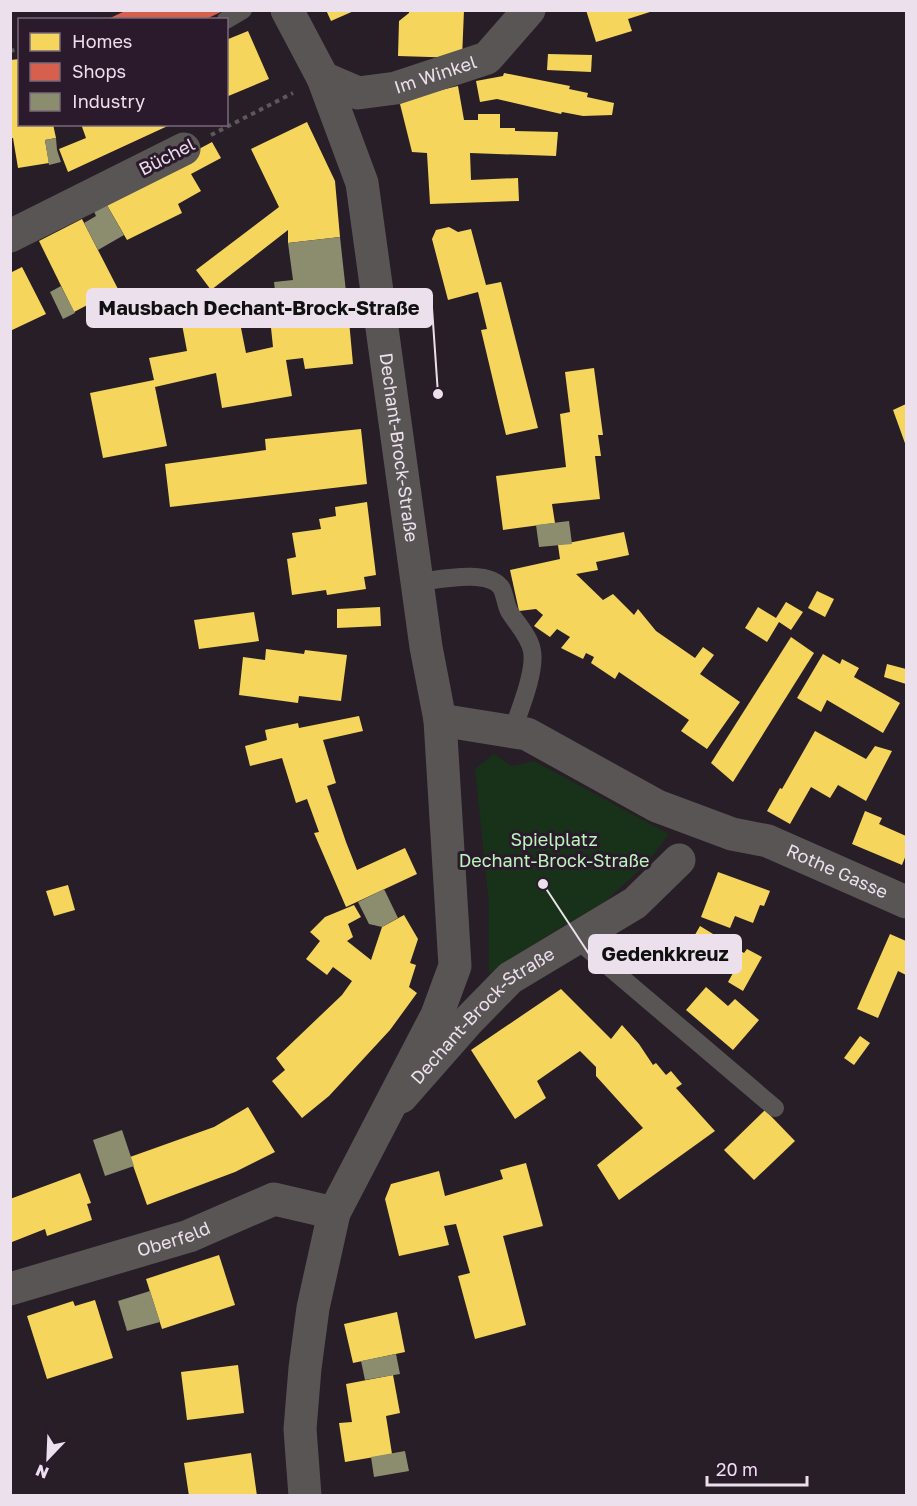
<svg xmlns="http://www.w3.org/2000/svg" width="917" height="1506" font-family="'Golos Text',sans-serif">
	<rect width="100%" height="100%" fill="#281e28"/>
	<polygon fill="#183119" points="494,754 512,766 534,761 669,834 647,863 606,901 548,935 489,974 489,904 475,769"/>
	<g fill="#f6d55c">
		<polygon points="326,10 356,10 331,21"/>
		<polygon points="409,10 464,10 462,58 398,56 399,21 409,13"/>
		<polygon points="586,10 653,10 653,11 628,19 632,31 596,42"/>
		<polygon points="248,31 269,79 226,97 226,40"/>
		<polygon points="548,54 592,55 591,72 547,70"/>
		<polygon points="20,59 20,124 53,124 56,138 45,140 49,163 18,168 13,138 10,138 10,60"/>
		<polygon points="504,73 570,86 569,89 588,93 587,97 614,103 612,115 583,116 562,112 561,114 497,99 480,102 476,81 503,76"/>
		<polygon points="458,86 464,120 478,120 478,114 500,114 500,128 515,128 515,131 558,132 556,156 470,153 471,180 518,178 519,201 430,204 427,153 412,152 399,100"/>
		<polygon points="307,122 335,181 340,237 288,243 288,230 211,290 196,270 279,207 251,149"/>
		<polygon points="81,124 172,124 68,172 59,149 86,138"/>
		<polygon points="212,142 221,158 191,174 201,191 178,204 182,213 127,240 104,200"/>
		<polygon points="82,219 118,289 74,312 39,241"/>
		<polygon points="449,227 458,232 471,229 486,285 501,282 538,428 506,435 481,330 487,329 478,292 448,300 432,239 436,230"/>
		<polygon points="22,267 46,314 10,331 10,273"/>
		<polygon points="237,308 246,353 273,347 270,318 348,310 353,364 305,369 303,358 286,360 292,396 222,408 216,373 155,387 167,446 103,458 90,393 154,380 149,358 187,351 181,319"/>
		<polygon points="594,368 603,435 598,435 601,456 595,456 600,499 552,504 555,523 503,530 496,476 566,467 560,414 570,412 565,372"/>
		<polygon points="906,404 906,446 893,410"/>
		<polygon points="361,429 367,484 170,507 165,464 266,450 265,439"/>
		<polygon points="367,502 376,575 364,577 366,589 327,595 326,590 292,595 287,559 296,557 292,533 321,529 319,519 336,516 335,507"/>
		<polygon points="624,532 629,555 596,562 598,570 576,574 603,600 613,594 634,615 638,609 656,631 695,658 703,647 714,655 700,674 740,702 707,749 681,731 689,720 619,672 615,679 591,663 594,657 586,653 583,659 561,648 570,637 557,629 550,637 534,626 543,615 536,609 519,611 510,570 560,559 558,545"/>
		<polygon points="817,591 834,599 825,617 808,608"/>
		<polygon points="786,602 803,612 791,630 779,622 767,642 745,628 758,607 776,618"/>
		<polygon points="380,607 381,626 337,628 337,609"/>
		<polygon points="254,612 259,641 199,649 194,620"/>
		<polygon points="791,637 814,653 733,782 711,763"/>
		<polygon points="266,649 304,654 305,650 347,655 341,701 299,696 298,703 239,695 243,657 265,660"/>
		<polygon points="823,654 840,664 842,659 859,668 854,677 900,703 883,733 827,700 821,712 797,698"/>
		<polygon points="887,664 906,669 906,684 884,677"/>
		<polygon points="359,716 363,731 323,740 336,783 327,786 346,842 357,870 405,848 417,874 346,907 314,833 319,832 307,799 296,803 282,758 250,766 245,746 267,740 265,730 298,723 299,728"/>
		<polygon points="815,731 866,759 875,746 892,751 866,801 838,785 830,798 811,787 790,824 767,811 780,788 782,789"/>
		<polygon points="865,811 882,818 879,824 906,836 906,855 902,865 852,844"/>
		<polygon points="718,872 770,891 764,906 760,905 753,923 735,916 730,928 701,917"/>
		<polygon points="68,885 75,910 54,916 46,891"/>
		<polygon points="354,905 361,917 348,924 353,937 347,941 371,960 382,927 404,915 418,939 410,963 416,965 409,987 417,993 390,1030 329,1096 302,1118 272,1081 285,1070 276,1058 342,995 352,981 333,967 327,975 306,959 320,941 310,932 325,917"/>
		<polygon points="700,926 744,953 747,949 762,957 743,991 728,982 733,973 688,947"/>
		<polygon points="890,934 906,941 906,975 898,971 878,1018 857,1009"/>
		<polygon points="706,987 728,1006 735,999 759,1020 733,1050 686,1010"/>
		<polygon points="561,989 611,1039 622,1025 639,1044 653,1065 656,1063 666,1075 671,1071 682,1084 676,1088 715,1131 619,1200 597,1165 643,1128 596,1076 596,1067 580,1051 537,1081 546,1098 515,1119 471,1050"/>
		<polygon points="860,1036 870,1043 854,1065 844,1058"/>
		<polygon points="248,1107 275,1152 235,1172 147,1205 130,1157 214,1127"/>
		<polygon points="765,1110 795,1141 754,1180 724,1150"/>
		<polygon points="526,1163 543,1226 503,1236 526,1325 475,1339 458,1276 470,1273 456,1224 444,1226 449,1245 399,1256 385,1199 391,1184 417,1177 439,1171 445,1196 503,1179 500,1170"/>
		<polygon points="80,1173 91,1203 87,1204 92,1220 47,1236 45,1229 12,1242 10,1199"/>
		<polygon points="219,1255 235,1305 162,1329 146,1279"/>
		<polygon points="95,1300 113,1358 47,1379 27,1316 73,1301 75,1306"/>
		<polygon points="397,1312 405,1352 353,1363 344,1324"/>
		<polygon points="238,1365 244,1413 187,1420 181,1372"/>
		<polygon points="393,1375 400,1413 386,1416 392,1454 345,1462 339,1423 352,1422 346,1384"/>
		<polygon points="251,1453 257,1496 189,1496 184,1463"/>
	</g>
	<polygon fill="#d6604d" points="127,10 225,10 204,20 106,20"/>
	<g fill="#8c8c6e">
		<polygon points="56,138 57,150 61,162 49,165 45,140"/>
		<polygon points="104,200 124,235 98,250 84,223 96,216 92,207"/>
		<polygon points="340,237 348,310 278,317 274,282 293,280 288,243"/>
		<polygon points="61,286 75,313 63,319 50,292"/>
		<polygon points="569,521 572,544 539,547 536,525"/>
		<polygon points="384,889 398,918 382,927 369,924 358,902"/>
		<polygon points="122,1130 134,1166 105,1176 93,1140"/>
		<polygon points="150,1291 160,1322 127,1331 118,1301"/>
		<polygon points="396,1354 400,1374 365,1380 361,1361"/>
		<polygon points="405,1451 409,1471 374,1477 371,1457"/>
	</g>
	<g fill="none" stroke-linecap="round" stroke-linejoin="round">
		<g stroke="#5e585a" stroke-width="4" stroke-dasharray="4.5 4.5" stroke-linecap="butt">
			<polyline points="10,51 20,49"/>
			<polyline points="211,135 293,93"/>
		</g>
		<g stroke="#5a5555" stroke-width="18">
			<polyline points="226,20 243,10"/>
			<path d="M418,582C438,580 490,568 502,589C505,596 506,605 509,611C517,624 530,637 532,651C536,671 519,712 512,732"/>
			<polyline points="575,938 775,1108"/>
		</g>
		<g stroke="#5a5555" stroke-width="33">
			<path id="s1" d="M323,78L358,93L396,88L487,58L529,10"/>
			<polyline points="10,236 184,149"/>
			<path id="s2" d="M440,720L527,734L657,806L732,834L768,841L906,902"/>
			<path id="s3" d="M401,1097L467,1022L510,978L635,903L679,860"/>
			<path id="s4" d="M10,1289L189,1236L274,1199L334,1213"/>
		</g>
		<path stroke="#5a5555" stroke-width="33" id="s5" d="M287,10L323,78L362,183L426,647L440,720L455,966L437,1015L334,1213L313,1308L305,1368L300,1429L305,1496"/>
	</g>
	<g text-anchor="middle" stroke-width="6" stroke-linejoin="round" paint-order="stroke">
		<g font-size="18" fill="#ebe0ec" stroke="#2b1a2c">
			<text dy="6" stroke="none"><textPath href="#s1" startOffset="118">Im Winkel</textPath></text>
			<text transform="translate(167 157) rotate(-27)" y="6">Büchel</text>
			<text dy="6" stroke="none"><textPath href="#s5" startOffset="456">Dechant-Brock-Straße</textPath></text>
			<text dy="6" stroke="none"><textPath href="#s2" startOffset="429">Rothe Gasse</textPath></text>
			<text dy="6" stroke="none"><textPath href="#s3" startOffset="116">Dechant-Brock-Straße</textPath></text>
			<text dy="6" stroke="none"><textPath href="#s4" startOffset="171">Oberfeld</textPath></text>
		</g>
		<g font-size="18" fill="#baf5ba" stroke="#2b1a2c">
			<text x="554" y="846">Spielplatz<tspan x="554" dy="21">Dechant-Brock-Straße</tspan></text>
		</g>
	</g>
	<path fill="none" stroke="#ebe0ec" stroke-width="2" d="M438 394L432 308M543 884L589 954"/>
	<g fill="#ebe0ec" stroke="#2b1a2c" stroke-width="2">
		<circle cx="438" cy="394" r="6"/>
		<circle cx="543" cy="884" r="6"/>
	</g>
	<g fill="#ebe0ec" stroke="#ebe0ec" stroke-width="2">
		<rect x="87" y="289" width="345" height="38" rx="6"/>
		<rect x="589" y="935" width="152" height="38" rx="6"/>
	</g>
	<g font-size="20" text-anchor="middle" font-weight="bold" fill="#111">
		<text x="259" y="315">Mausbach Dechant-Brock-Straße</text>
		<text x="665" y="961">Gedenkkreuz</text>
	</g>
	<rect width="917" height="1506" fill="none" stroke="#ebe0ec" stroke-width="24"/>
	<rect x="18" y="18" width="210" height="108" fill="#2b1a2c" stroke="#786979" stroke-width="1.5"/>
	<rect x="30" y="33" width="30" height="18" fill="#f6d55c" stroke="#786979" stroke-width="1.5"/>
	<text x="72" y="48" font-size="18" fill="#ebe0ec">Homes</text>
	<rect x="30" y="63" width="30" height="18" fill="#d6604d" stroke="#786979" stroke-width="1.5"/>
	<text x="72" y="78" font-size="18" fill="#ebe0ec">Shops</text>
	<rect x="30" y="93" width="30" height="18" fill="#8c8c6e" stroke="#786979" stroke-width="1.5"/>
	<text x="72" y="108" font-size="18" fill="#ebe0ec">Industry</text>
	<g transform="translate(48 1458) rotate(203)" stroke="#2b1a2c" stroke-width="4.5" paint-order="stroke">
	<path d="M0-4.5L10 22L0 15L-10 22Z" fill="#ebe0ec"/>
	<text y="-9" font-size="16" font-weight="bold" text-anchor="middle" fill="#ebe0ec">N</text>
	</g>
	<path d="M707 1476v9h100v-9" fill="none" stroke="#ebe0ec" stroke-width="3"/>
	<text x="716" y="1476" font-size="18" fill="#ebe0ec" stroke="#2b1a2c" stroke-width="4.5" paint-order="stroke">20 m</text>
</svg>
